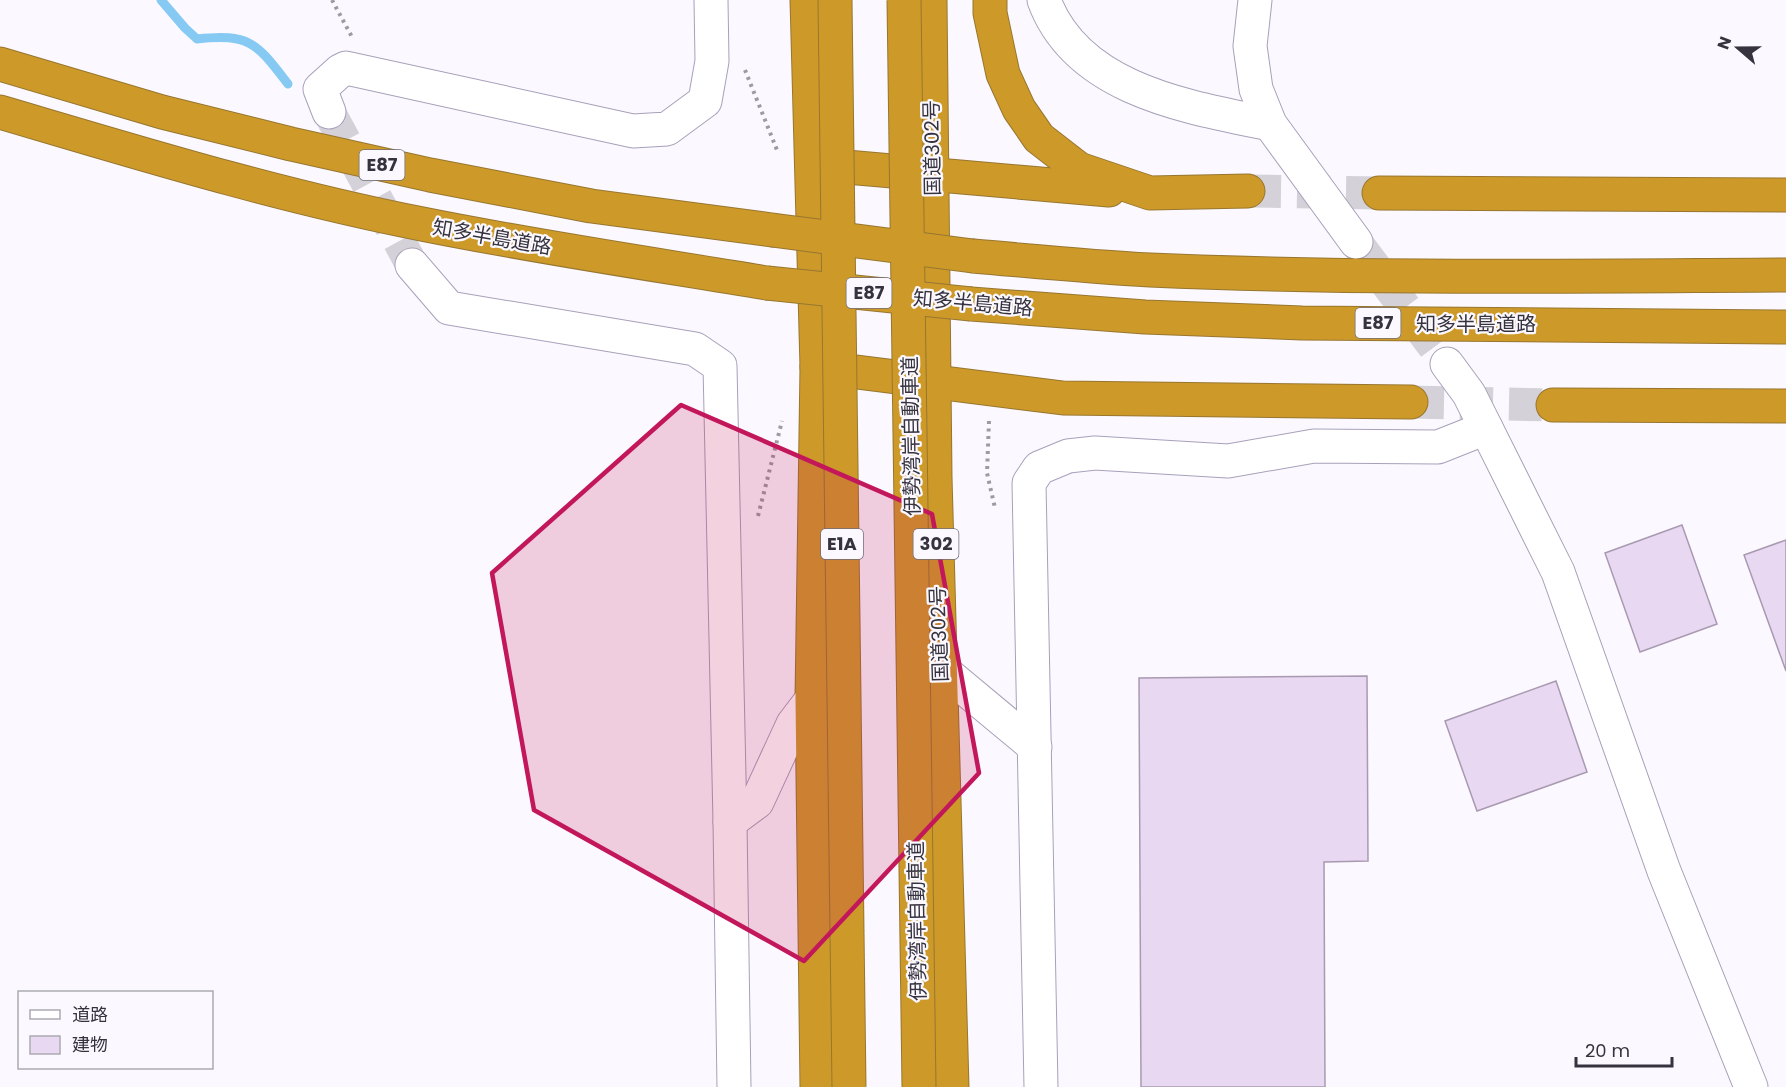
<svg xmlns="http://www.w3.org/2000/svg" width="1786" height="1087" font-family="Poppins,'Noto Sans JP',sans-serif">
	<rect width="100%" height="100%" fill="#fbf9ff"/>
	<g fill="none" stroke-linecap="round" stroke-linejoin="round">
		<path stroke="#86c9f3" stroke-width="9" d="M161,0L185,28L197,39C251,33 257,44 288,84"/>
	</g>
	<g fill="#e9d8f2" stroke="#a999b1" stroke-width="1.5">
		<polygon points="1682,525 1717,624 1640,652 1605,553"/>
		<polygon points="1786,540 1786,671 1744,555"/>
		<polygon points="1367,676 1368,861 1324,862 1325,1087 1141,1087 1139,678"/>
		<polygon points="1556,681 1587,772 1477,811 1445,721"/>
	</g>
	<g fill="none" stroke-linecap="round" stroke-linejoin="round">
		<polyline stroke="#d4d1d8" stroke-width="33" stroke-dasharray="33 16" stroke-linecap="butt" points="329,112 412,265"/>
		<polyline stroke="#d4d1d8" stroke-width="33" stroke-dasharray="33 16" stroke-linecap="butt" points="1356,242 1447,364"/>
		<g stroke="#d4d1d8" stroke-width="33" stroke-dasharray="33 16" stroke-linecap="butt">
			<polyline points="1248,191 1379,193"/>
			<polyline points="1411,402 1553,405"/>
		</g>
		<defs>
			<g id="street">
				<path d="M1044,0C1077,90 1188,107 1270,124"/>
				<polyline points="329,112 320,89 340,71 346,68 633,131 667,129 705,101 712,61 711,0"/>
				<polyline points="412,265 449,308 695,349 720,366 730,822 734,1087"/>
				<polyline points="940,668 1035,747"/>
				<polyline points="730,822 757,802 793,724 812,699"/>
				<polyline points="1041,1087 1029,483 1039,468 1068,456 1095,453 1228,461 1314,446 1438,447 1486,428"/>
			</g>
			<g id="secondary">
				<polyline points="1255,0 1250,46 1256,89 1270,124 1356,242"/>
				<polyline points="1447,364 1469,394 1558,572 1664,871 1751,1087"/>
			</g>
			<g id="highway">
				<polyline points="807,0 817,367 812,699 817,1087"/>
				<polyline points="930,0 935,477 952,1087"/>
				<polyline points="990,0 990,13 1003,74 1019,109 1039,138 1079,169 1150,193 1248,191"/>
				<polyline points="0,64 162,112 291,144 430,175 591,206 772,230"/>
				<path d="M0,112C139,153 279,196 422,224C536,247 652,264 767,283"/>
				<polyline points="812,164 1109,190"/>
				<polyline points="1379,193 1786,195"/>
				<path d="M973,256C1032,261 1091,267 1150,270C1362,279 1574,276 1786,275"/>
				<polyline points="971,304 1145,317 1302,323 1786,327"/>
				<polyline points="817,367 1063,398 1411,402"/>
				<polyline points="1553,405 1786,406"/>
			</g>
		</defs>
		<use href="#street" stroke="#a8a0ba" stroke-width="35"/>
		<use href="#secondary" stroke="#a8a0ba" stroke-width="35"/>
		<use href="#highway" stroke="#987630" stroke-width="35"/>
		<g stroke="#9d9aa3" stroke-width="4" stroke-dasharray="3 4.5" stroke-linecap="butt">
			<polyline points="332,0 352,37"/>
			<polyline points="745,70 777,150"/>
			<polyline points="989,421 987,473 995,508"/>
			<polyline points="758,516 782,421"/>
		</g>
		<use href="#street" stroke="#fff" stroke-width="33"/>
		<use href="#secondary" stroke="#fff" stroke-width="33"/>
		<use href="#highway" stroke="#cd9a29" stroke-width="33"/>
		<defs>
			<g id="highway-bridge">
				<polyline points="835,0 849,1087"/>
				<polyline points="904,0 919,1087"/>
				<polyline points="772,230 973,256"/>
				<polyline points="767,283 971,304"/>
			</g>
		</defs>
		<use href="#highway-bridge" stroke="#987630" stroke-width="35" stroke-linecap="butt"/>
		<use href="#highway-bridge" stroke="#cd9a29" stroke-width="33"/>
	</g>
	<path fill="#c2185b" fill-opacity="0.2" stroke="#c2185b" stroke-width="4.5" stroke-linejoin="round" d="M681,405L932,514L979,773L804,961L534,810L492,573Z"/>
	<g text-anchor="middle" stroke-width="4.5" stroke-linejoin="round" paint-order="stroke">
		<g fill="#fbf9ff" stroke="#716e78" stroke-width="1.5">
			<rect x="359.5" y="150" width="45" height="30" rx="4.5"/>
			<rect x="846.5" y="278" width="45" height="30" rx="4.5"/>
			<rect x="1355.5" y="308" width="45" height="30" rx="4.5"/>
			<rect x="821" y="529" width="42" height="30" rx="4.5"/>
			<rect x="913.5" y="529" width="45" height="30" rx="4.5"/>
		</g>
		<g font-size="18" font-weight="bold" fill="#36333e">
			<text x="382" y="171">E87</text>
			<text x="869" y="299">E87</text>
			<text x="1378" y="329">E87</text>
			<text x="842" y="550">E1A</text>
			<text x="936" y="550">302</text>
		</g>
		<g font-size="20" fill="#36333e" stroke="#fbf9ff">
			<text transform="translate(932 148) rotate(-91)" y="7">国道302号</text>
			<text transform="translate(492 237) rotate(10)" y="7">知多半島道路</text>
			<text transform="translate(973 303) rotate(5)" y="7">知多半島道路</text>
			<text x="1476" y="331">知多半島道路</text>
			<text transform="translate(911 436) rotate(-91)" y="7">伊勢湾岸自動車道</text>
			<text transform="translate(939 634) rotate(-92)" y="7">国道302号</text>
			<text transform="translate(917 921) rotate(-91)" y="7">伊勢湾岸自動車道</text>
		</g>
	</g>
	<rect x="18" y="991" width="195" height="78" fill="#fbf9ff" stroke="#acaab2" stroke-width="1.5"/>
	<rect x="30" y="1010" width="30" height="9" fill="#ffffff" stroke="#acaab2" stroke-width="1.5"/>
	<text x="72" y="1021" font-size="18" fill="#36333e">道路</text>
	<rect x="30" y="1036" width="30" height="18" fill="#e9d8f2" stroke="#acaab2" stroke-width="1.5"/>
	<text x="72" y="1051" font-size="18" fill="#36333e">建物</text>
	<g transform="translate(1738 48) rotate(290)" stroke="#fbf9ff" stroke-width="4.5" paint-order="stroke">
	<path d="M0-4.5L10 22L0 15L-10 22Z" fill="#36333e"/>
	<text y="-9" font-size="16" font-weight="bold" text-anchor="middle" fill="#36333e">N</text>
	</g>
	<path d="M1576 1057v9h96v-9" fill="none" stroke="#36333e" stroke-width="3"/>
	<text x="1585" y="1057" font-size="18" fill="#36333e" stroke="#fbf9ff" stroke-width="4.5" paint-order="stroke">20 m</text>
</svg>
